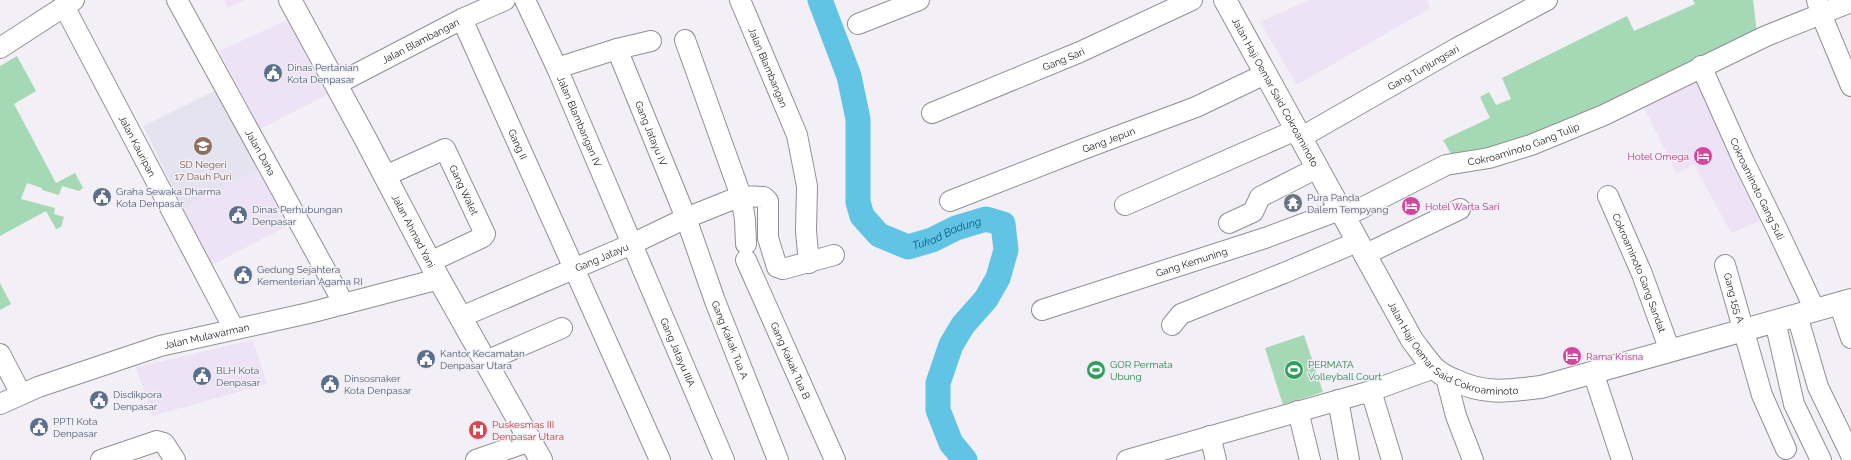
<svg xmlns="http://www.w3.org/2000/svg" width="1851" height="460" font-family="Raleway,sans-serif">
	<rect width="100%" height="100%" fill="#f2f0f6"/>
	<g fill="#eee2f6">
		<polygon points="224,0 245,0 228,8"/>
		<polygon points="1309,0 1427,0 1430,8 1297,85 1260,22"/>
		<polygon points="287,20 327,95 260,129 219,51"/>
		<polygon points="1705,78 1767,218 1731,233 1694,164 1677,174 1644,108"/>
		<polygon points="264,167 293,223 212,265 183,208"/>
		<polygon points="253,340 267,384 152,416 136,367"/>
	</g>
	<polygon fill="#e6e3f0" points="221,88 264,167 183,208 143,126"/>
	<g fill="#a5d8b5">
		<polygon points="1693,0 1753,0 1757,33 1601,113 1454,159 1443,140 1490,118 1480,97 1489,92 1496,105 1511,99 1502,78 1627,16 1634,31 1695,4"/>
		<polygon points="17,56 36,91 14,104 56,183 75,173 83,188 79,191 62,186 59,195 42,190 42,188 27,183 21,199 55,208 54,214 64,217 61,227 56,229 46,211 0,236 0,66"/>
		<polygon points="0,283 11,304 0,310"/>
		<polygon points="1304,335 1323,392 1283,405 1265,348"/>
	</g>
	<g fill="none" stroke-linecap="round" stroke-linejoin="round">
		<path stroke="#62c4e4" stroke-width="25" id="s1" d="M820,0L849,76L858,119V202L862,216L879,235L908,247L932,240L956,228L986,219L1003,224L1006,250L998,278L986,299L963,325L951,345L938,383V410L951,443L965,460"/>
		<defs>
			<g id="minor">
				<path id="s2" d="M177,0L344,304"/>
				<path id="s3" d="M525,0L557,68L724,460"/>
				<path id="s4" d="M740,0L797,135L807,186L806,231L809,263"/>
				<polyline points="1817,0 1821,14 1851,86"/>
				<path id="s5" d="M64,6L234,329"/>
				<path id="s6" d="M462,19L660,460"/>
				<polyline points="858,24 919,0"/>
				<polyline points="685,40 741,196 764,197 768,201 768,238 777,267 783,269 834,255"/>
				<polyline points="0,48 74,0"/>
				<path id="s7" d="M617,49L686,218L715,301L778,460"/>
				<path id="s8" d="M1701,66L1744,162L1776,227L1815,310"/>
				<polyline points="557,68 617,49 651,41"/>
				<path id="s9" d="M337,84L462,19L505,0"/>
				<path id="s10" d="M932,113L1080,52L1192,0"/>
				<path id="s11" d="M1300,138L1457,48L1547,0"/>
				<path id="s12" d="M385,176L445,149L485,234L483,237L430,262"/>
				<path id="s13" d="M1608,196L1642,274L1670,351"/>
				<path id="s14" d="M950,201L1086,148L1196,107L1265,74"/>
				<polyline points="1125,205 1296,130"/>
				<path id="s15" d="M1344,217L1446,165L1489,158L1531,145L1604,115L1766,36L1851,2"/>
				<polyline points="1229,223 1253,212 1260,197 1317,168"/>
				<polyline points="1364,255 1460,209"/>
				<path id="s16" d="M746,260L835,460"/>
				<path id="s17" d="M1725,265L1762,395L1786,449"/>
				<polyline points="1839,303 1851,338"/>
				<path id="s18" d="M1042,310L1265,238L1340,210"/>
				<polyline points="1797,315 1818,387 1851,455"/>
				<path id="s19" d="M461,317L632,244L686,218L741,196L745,220L746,244"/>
				<polyline points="1775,321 1794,404 1821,460"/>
				<polyline points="1172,325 1181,314 1284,273 1357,242"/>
				<polyline points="0,354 21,394"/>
				<polyline points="486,361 562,328"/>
				<polyline points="1593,372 1622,460"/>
				<polyline points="1446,377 1456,416 1473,460"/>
				<polyline points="1371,391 1392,460"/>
				<polyline points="1338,400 1349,460"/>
				<path id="s20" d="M0,404L38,387L160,346L309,313L439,279"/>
				<polyline points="1298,411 1310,460"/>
				<polyline points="1210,436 1216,460"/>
				<polyline points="101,460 157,441 164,443 175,460"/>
				<polyline points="476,460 530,441"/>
				<polyline points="1127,460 1371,391 1434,368"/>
			</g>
			<g id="major">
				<path id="s21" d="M290,0L365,138L439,279L541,460"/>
			</g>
			<g id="highway">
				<path id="s22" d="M1225,0L1412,340C1419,349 1425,358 1433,367C1438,372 1446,377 1454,380C1485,395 1508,391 1541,387L1851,300"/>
			</g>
		</defs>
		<use href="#minor" stroke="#908f94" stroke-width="22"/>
		<use href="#major" stroke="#908f94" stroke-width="24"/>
		<use href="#highway" stroke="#908f94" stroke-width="24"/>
		<use href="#minor" stroke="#fff" stroke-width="20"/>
		<use href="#major" stroke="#fff" stroke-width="22"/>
		<use href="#highway" stroke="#fff" stroke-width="22"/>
	</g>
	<defs>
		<symbol id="civic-disc" viewBox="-11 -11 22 22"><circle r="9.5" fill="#5c6f8a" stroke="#f2f0f6"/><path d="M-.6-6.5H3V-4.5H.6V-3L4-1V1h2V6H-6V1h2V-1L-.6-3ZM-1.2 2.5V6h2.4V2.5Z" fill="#fff"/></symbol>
		<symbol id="school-disc" viewBox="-11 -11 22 22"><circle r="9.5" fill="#8d6e63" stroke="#f2f0f6"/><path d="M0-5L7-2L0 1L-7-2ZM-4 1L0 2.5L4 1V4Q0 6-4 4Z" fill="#fff"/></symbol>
		<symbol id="hotel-disc" viewBox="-11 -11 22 22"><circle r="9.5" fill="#d1479c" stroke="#f2f0f6"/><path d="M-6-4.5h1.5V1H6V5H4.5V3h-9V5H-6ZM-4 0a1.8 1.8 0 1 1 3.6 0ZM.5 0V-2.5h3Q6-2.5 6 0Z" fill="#fff"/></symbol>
		<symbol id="temple-disc" viewBox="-11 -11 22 22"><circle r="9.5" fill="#6b7280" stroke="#f2f0f6"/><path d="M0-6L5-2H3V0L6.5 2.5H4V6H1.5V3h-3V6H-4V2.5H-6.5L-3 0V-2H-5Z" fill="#fff"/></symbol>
		<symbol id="stadium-disc" viewBox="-11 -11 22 22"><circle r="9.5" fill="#2e9e5b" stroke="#f2f0f6"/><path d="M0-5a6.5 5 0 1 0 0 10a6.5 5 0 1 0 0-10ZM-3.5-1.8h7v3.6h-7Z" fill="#fff"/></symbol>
		<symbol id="hospital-disc" viewBox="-11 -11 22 22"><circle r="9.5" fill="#e0444e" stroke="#f2f0f6"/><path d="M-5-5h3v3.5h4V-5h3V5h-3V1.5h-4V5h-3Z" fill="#fff"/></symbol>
	</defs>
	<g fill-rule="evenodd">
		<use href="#civic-disc" x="262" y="62" width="22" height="22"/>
		<use href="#school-disc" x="192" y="135" width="22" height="22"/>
		<use href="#hotel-disc" x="1692" y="145" width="22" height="22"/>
		<use href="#civic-disc" x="91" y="186" width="22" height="22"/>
		<use href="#temple-disc" x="1282" y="192" width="22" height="22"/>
		<use href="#hotel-disc" x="1400" y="195" width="22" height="22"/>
		<use href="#civic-disc" x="227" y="204" width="22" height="22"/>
		<use href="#civic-disc" x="232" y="264" width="22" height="22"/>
		<use href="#hotel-disc" x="1561" y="345" width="22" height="22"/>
		<use href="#civic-disc" x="415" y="348" width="22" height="22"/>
		<use href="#stadium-disc" x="1085" y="359" width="22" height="22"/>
		<use href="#stadium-disc" x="1283" y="359" width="22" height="22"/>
		<use href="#civic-disc" x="191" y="365" width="22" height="22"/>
		<use href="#civic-disc" x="319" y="373" width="22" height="22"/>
		<use href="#civic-disc" x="88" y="389" width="22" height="22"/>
		<use href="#civic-disc" x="28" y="416" width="22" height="22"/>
		<use href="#hospital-disc" x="467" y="419" width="22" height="22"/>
	</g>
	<g text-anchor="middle" stroke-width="3" stroke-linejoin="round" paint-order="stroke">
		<g font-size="10" fill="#1f1e20" stroke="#f2f0f6">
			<text dy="4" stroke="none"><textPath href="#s9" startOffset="94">Jalan Blambangan</textPath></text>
			<text dy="4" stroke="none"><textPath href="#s10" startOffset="142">Gang Sari</textPath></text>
			<text dy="4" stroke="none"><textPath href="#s4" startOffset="73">Jalan Blambangan</textPath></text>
			<text dy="4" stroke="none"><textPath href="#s11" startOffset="142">Gang Tunjungsari</textPath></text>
			<text dy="4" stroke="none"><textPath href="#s22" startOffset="105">Jalan Haji Oemar Said Cokroaminoto</textPath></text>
			<text dy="4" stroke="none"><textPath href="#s3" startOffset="133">Jalan Blambangan IV</textPath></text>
			<text dy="4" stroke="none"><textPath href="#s7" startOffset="91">Gang Jatayu IV</textPath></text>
			<text dy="4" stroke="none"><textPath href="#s14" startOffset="170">Gang Jepun</textPath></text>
			<text dy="4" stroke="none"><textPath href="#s15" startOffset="195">Cokroaminoto Gang Tulip</textPath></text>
			<text dy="4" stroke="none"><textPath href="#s6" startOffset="137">Gang II</textPath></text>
			<text dy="4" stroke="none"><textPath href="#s5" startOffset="158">Jalan Kauripan</textPath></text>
			<text dy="4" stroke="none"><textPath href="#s2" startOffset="174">Jalan Daha</textPath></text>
			<text dy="4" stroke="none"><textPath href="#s8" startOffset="135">Cokroaminoto Gang Suli</textPath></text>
			<text dy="4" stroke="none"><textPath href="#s12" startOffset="111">Gang Walet</textPath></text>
			<text dy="4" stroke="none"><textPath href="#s21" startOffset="262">Jalan Ahmad Yani</textPath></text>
			<text dy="4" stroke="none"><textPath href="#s19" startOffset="153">Gang Jatayu</textPath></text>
			<text dy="4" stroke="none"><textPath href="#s18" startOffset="157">Gang Kemuning</textPath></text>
			<text dy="4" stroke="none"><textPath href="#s13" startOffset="83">Cokroaminoto Gang Sandat</textPath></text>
			<text dy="4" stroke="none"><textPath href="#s17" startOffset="34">Gang 155 A</textPath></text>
			<text dy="4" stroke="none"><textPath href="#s20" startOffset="218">Jalan Mulawarman</textPath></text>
			<text dy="4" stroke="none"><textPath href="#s7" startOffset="312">Gang Kakak Tua A</textPath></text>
			<text dy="4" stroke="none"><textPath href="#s22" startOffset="429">Jalan Haji Oemar Said Cokroaminoto</textPath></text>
			<text dy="4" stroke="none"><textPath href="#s3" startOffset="384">Gang Jatayu IIIA</textPath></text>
			<text dy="4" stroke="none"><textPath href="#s16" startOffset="110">Gang Kakak Tua B</textPath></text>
		</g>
		<g font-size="10" fill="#4e5e75" stroke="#f2f0f6" text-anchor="start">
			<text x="287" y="71">Dinas Pertanian<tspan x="287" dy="12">Kota Denpasar</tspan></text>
			<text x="116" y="195">Graha Sewaka Dharma<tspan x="116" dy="12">Kota Denpasar</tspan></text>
			<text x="252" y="213">Dinas Perhubungan<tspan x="252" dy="12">Denpasar</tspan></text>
			<text x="257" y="273">Gedung Sejahtera<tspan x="257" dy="12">Kementerian Agama RI</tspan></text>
			<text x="440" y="357">Kantor Kecamatan<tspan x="440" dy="12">Denpasar Utara</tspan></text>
			<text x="216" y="374">BLH Kota<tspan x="216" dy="12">Denpasar</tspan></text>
			<text x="344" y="382">Dinsosnaker<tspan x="344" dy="12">Kota Denpasar</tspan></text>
			<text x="113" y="398">Disdikpora<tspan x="113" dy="12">Denpasar</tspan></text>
			<text x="53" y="425">PPTI Kota<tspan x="53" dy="12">Denpasar</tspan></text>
		</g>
		<g font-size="10" fill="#b23c85" stroke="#f2f0f6" text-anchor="start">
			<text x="1689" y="160" text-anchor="end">Hotel Omega</text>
			<text x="1425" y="210">Hotel Warta Sari</text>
			<text x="1586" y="360">Rama Krisna</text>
		</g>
		<g font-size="10" fill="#785e54" stroke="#f2f0f6">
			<text x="203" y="168">SD Negeri<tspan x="203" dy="12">17 Dauh Puri</tspan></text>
		</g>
		<g font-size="10" fill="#5b616d" stroke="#f2f0f6" text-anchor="start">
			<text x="1307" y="201">Pura Panda<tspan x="1307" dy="12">Dalem Tempyang</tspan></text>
		</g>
		<g font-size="10" fill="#27864d" stroke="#f2f0f6" text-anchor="start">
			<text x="1110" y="368">GOR Permata<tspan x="1110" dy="12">Ubung</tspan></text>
			<text x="1308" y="368">PERMATA<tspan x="1308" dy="12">Volleyball Court</tspan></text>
		</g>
		<g font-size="10" fill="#be3a42" stroke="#f2f0f6" text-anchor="start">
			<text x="492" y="428">Puskesmas III<tspan x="492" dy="12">Denpasar Utara</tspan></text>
		</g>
		<g font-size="11" font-style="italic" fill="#075c72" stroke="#f2f0f6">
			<text dy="4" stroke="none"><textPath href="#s1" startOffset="321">Tukad Badung</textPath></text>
		</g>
	</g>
</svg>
